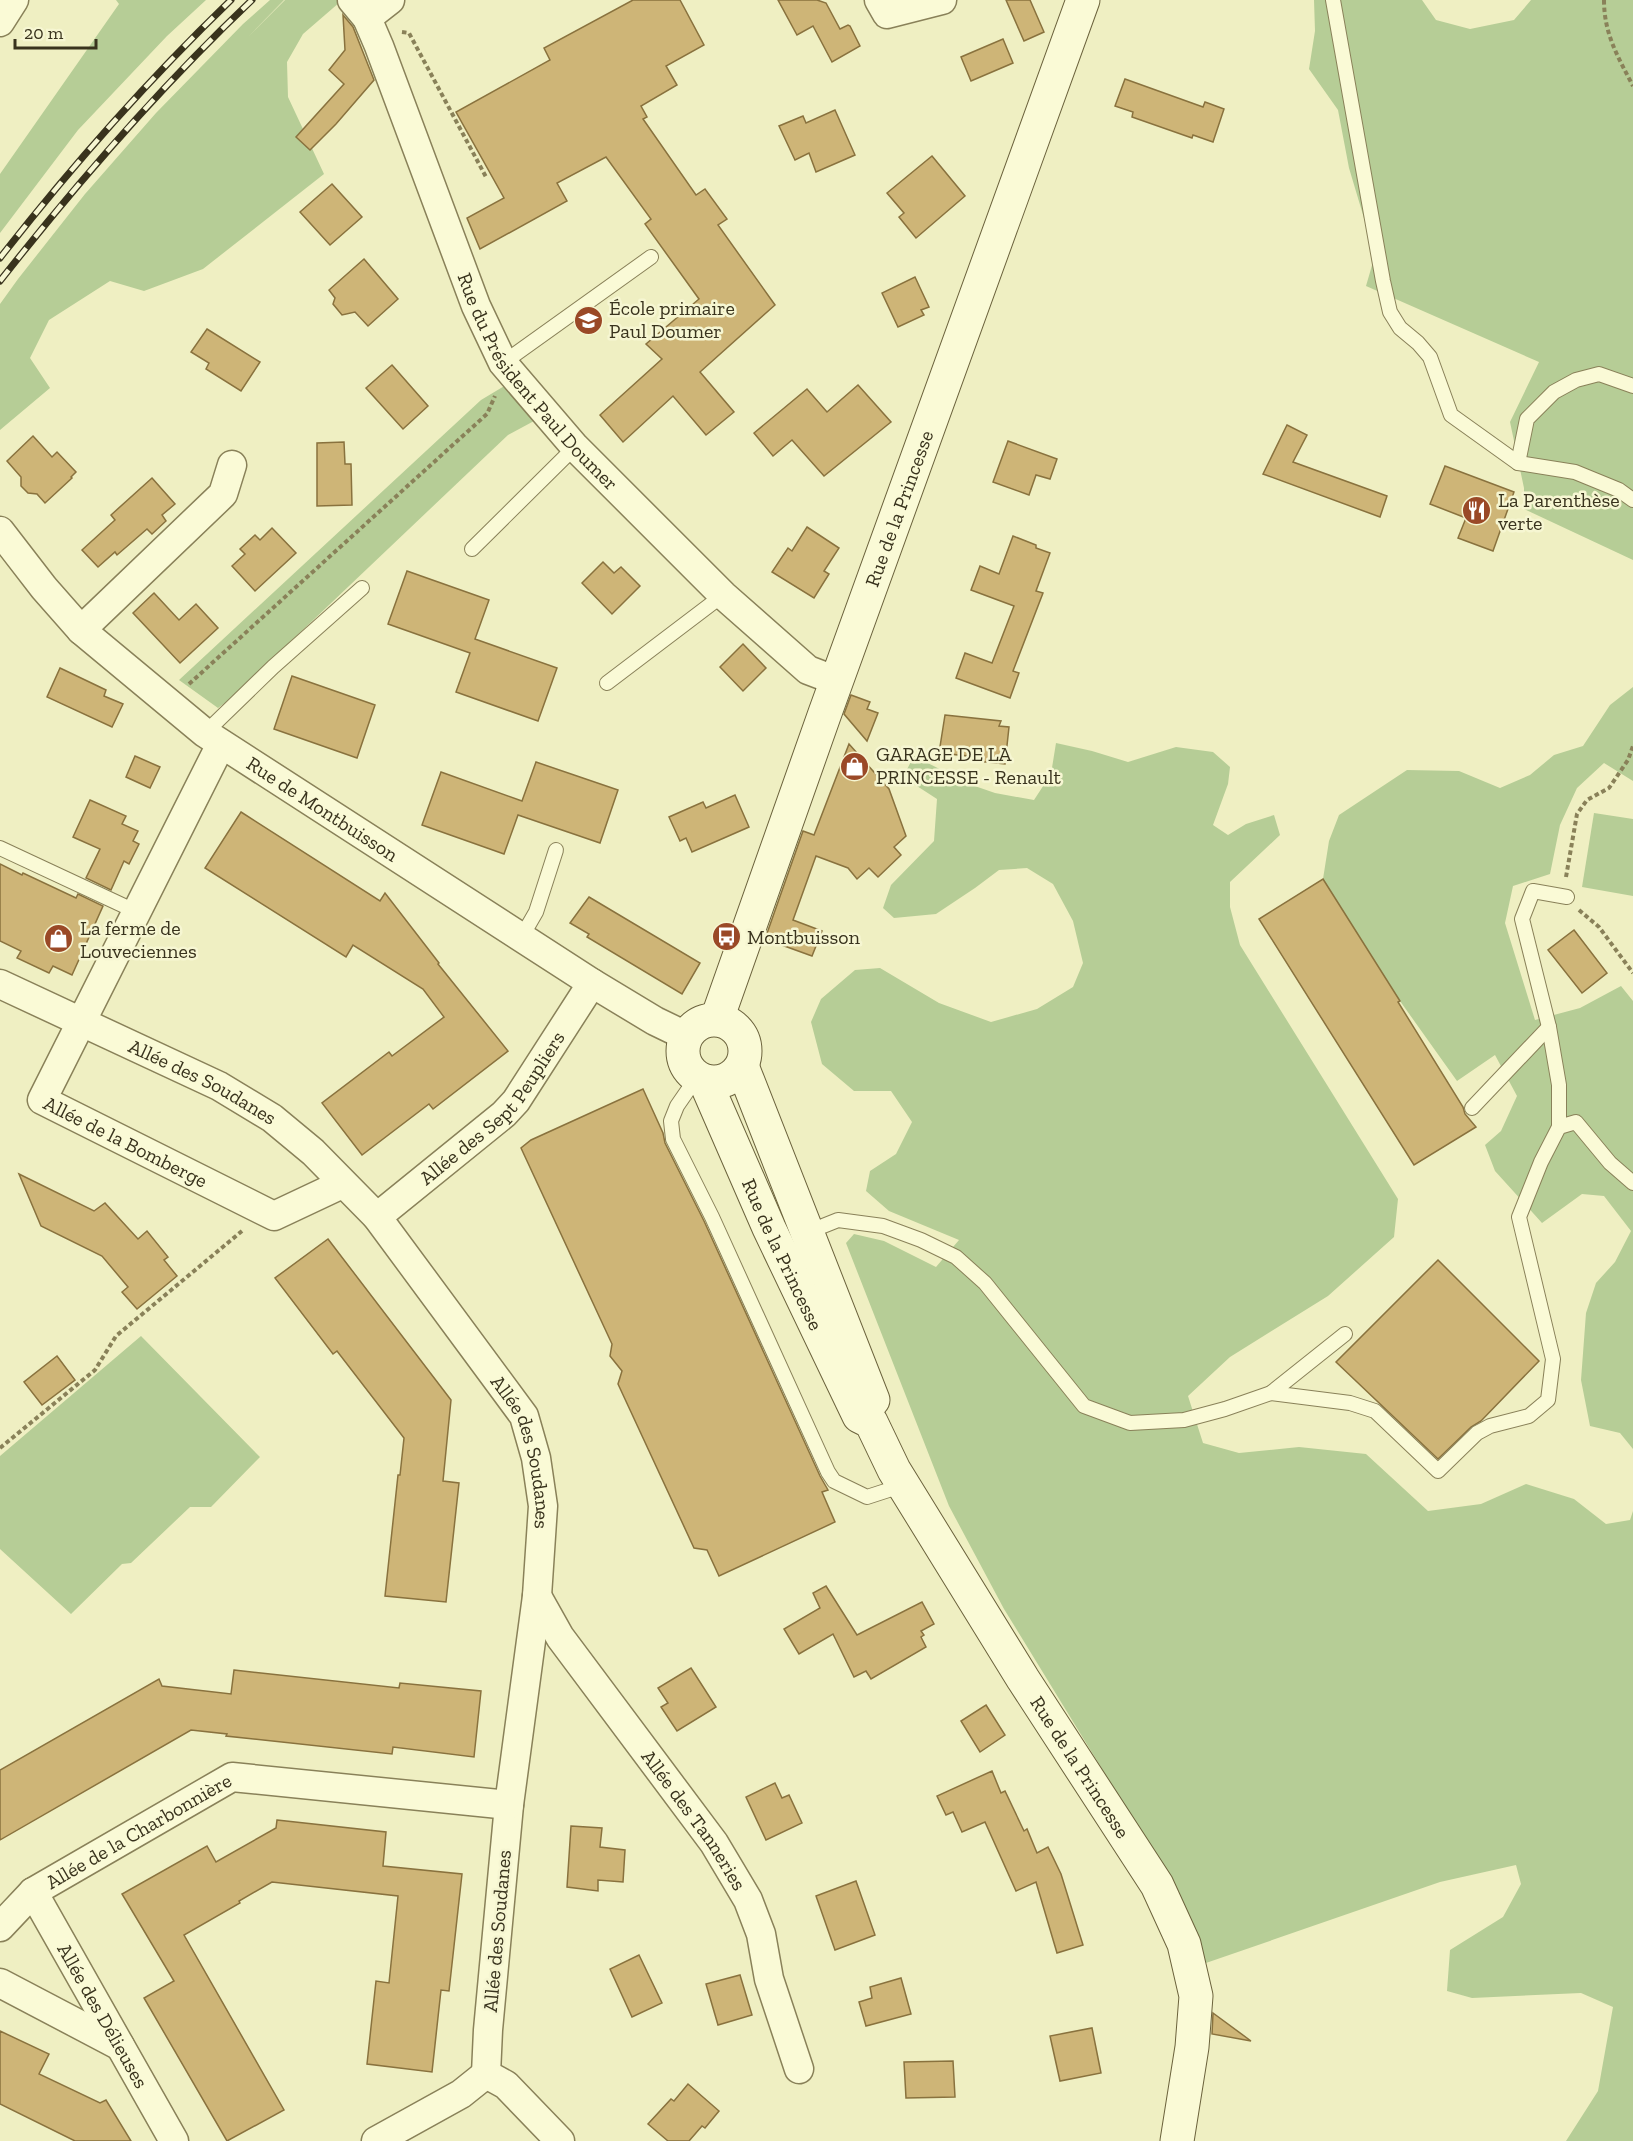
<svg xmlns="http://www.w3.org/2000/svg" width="1633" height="2141" font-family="'Zilla Slab',serif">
	<rect width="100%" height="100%" fill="#efefc2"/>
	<g fill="#b6cd96">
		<polygon points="116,0 206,0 167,36 78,130 0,233 0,174 119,4"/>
		<polygon points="270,0 284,0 248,37 285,0 338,0 340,2 303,34 287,62 288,97 324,174 203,269 144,291 110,281 49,320 30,358 50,388 0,430 0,304 18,279 85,194 156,113 243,24"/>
		<polygon points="1314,0 1422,0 1436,20 1470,29 1514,20 1531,0 1633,0 1633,560 1524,509 1524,488 1510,422 1539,362 1366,286 1375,255 1349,168 1338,110 1309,69 1315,31"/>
		<polygon points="506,385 534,421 508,435 230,699 218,708 179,680 481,400"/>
		<polygon points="1633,687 1633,781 1604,763 1577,788 1560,825 1550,874 1513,886 1505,923 1535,1020 1580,1008 1621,986 1633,1001 1633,1449 1620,1433 1590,1426 1581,1380 1586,1313 1596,1283 1615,1262 1631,1231 1604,1196 1582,1194 1542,1223 1495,1171 1485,1145 1501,1131 1517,1096 1495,1055 1457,1081 1400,1001 1323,879 1329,841 1339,815 1407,770 1459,771 1500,788 1530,775 1554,755 1583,746 1610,705"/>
		<polygon points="1056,743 1092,751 1128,762 1176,747 1213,752 1230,767 1228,784 1213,825 1228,835 1246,824 1274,815 1280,835 1230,882 1230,907 1240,945 1398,1199 1394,1237 1328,1296 1230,1357 1188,1396 1203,1443 1239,1453 1299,1447 1366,1454 1428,1511 1481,1504 1526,1484 1574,1499 1606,1524 1630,1520 1633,1511 1633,2141 1566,2141 1598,2091 1613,2007 1581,1993 1472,1998 1447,1991 1450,1950 1503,1917 1521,1884 1516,1865 1440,1882 1203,1964 1178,1893 1004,1609 949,1506 846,1243 854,1234 884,1241 936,1267 959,1240 889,1211 866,1191 870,1171 896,1154 912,1122 891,1091 854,1091 822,1064 811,1022 821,999 855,970 880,968 939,1003 991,1022 1037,1009 1073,987 1083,963 1073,921 1053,884 1027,868 999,870 975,888 936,914 894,918 883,908 891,885 934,841 937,799 903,777 914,756 969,784 995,793 1034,800 1051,774"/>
		<polygon points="1594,813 1633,819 1633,896 1582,887"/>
		<polygon points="141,1336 260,1457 211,1507 190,1507 131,1563 122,1564 71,1614 0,1549 0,1456"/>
	</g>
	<g fill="#ceb577" stroke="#89723e" stroke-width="1.5">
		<polygon points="633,0 680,0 704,45 666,66 677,85 641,106 647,117 643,119 696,195 705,189 727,219 718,225 775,305 700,372 734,412 706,435 673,396 623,442 600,415 662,359 646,344 699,299 645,224 651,219 606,157 557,183 567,201 480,249 467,218 504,198 456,112 550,60 544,48"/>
		<polygon points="778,0 817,0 826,3 840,29 848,25 850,26 860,46 832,62 813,26 797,35"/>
		<polygon points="1006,0 1030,0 1044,32 1024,41"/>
		<polygon points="343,15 353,27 374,80 336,124 310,150 296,137 344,84 329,70 345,50"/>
		<polygon points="1003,39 1013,63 971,81 961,57"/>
		<polygon points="1125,79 1203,107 1205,102 1224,109 1213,142 1193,135 1192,138 1132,117 1133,112 1115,106"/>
		<polygon points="835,110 855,155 816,172 809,153 795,160 779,126 803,116 806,123"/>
		<polygon points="932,156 965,196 916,238 899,217 904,213 887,193"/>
		<polygon points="332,184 362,217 330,245 300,212"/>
		<polygon points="364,259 398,299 368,326 355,312 342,315 333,304 335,298 329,290"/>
		<polygon points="915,277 929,307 921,310 924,315 898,327 882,293"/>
		<polygon points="207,329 260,362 241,391 206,369 209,363 191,352"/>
		<polygon points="392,365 428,406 403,429 366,388"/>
		<polygon points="858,385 891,422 824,476 792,440 773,456 754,433 807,389 827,412"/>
		<polygon points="1287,425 1307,435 1293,462 1387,496 1380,517 1263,474"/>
		<polygon points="33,436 52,457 57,452 76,472 71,477 72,478 45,503 37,494 28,493 21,486 21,477 7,461"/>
		<polygon points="1008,441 1057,459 1050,479 1036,475 1029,495 993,482"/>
		<polygon points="344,442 345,464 351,464 352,505 317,506 317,443"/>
		<polygon points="1445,466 1514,492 1493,551 1458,538 1466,518 1430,504"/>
		<polygon points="152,478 175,504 162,515 166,521 152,534 147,529 117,555 115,552 98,567 82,550 115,520 111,515"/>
		<polygon points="807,527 839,548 824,571 829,574 814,598 772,572 788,548 792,551"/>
		<polygon points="272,528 296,553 255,591 232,566 245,554 240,549 255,535 260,540"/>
		<polygon points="1013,536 1036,545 1036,548 1050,553 1036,591 1043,593 1013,671 1019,673 1010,698 956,678 965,653 992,663 1014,606 971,590 980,566 999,574"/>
		<polygon points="603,562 614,573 621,567 640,586 612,614 582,583"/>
		<polygon points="407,571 489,600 475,639 557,668 538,721 456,692 470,653 388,624"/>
		<polygon points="154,593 179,620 196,604 218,628 180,663 133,613"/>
		<polygon points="743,644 766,668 743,691 720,667"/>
		<polygon points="60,668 106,690 104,696 123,704 112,727 47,697"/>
		<polygon points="292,676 375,705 357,758 274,729"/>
		<polygon points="851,695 870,702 867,709 878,713 867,741 844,714"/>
		<polygon points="945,715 1001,721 999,726 1009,727 1005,764 977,761 978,757 939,753"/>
		<polygon points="849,744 889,789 906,836 894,847 901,855 878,877 869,868 857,879 848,868 816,856 793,920 822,931 812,956 765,939 803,831 814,835"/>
		<polygon points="135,756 160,767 150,788 126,777"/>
		<polygon points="536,762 618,790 600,843 518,815 504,854 422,825 441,772 522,801"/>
		<polygon points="735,795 749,827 692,852 686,838 680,841 669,817 703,802 706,808"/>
		<polygon points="90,800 126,816 122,824 138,831 133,841 139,844 129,864 124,861 111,890 86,878 100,849 73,837"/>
		<polygon points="241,812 380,901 385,893 439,963 438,964 508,1051 433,1109 429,1104 362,1155 322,1103 389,1052 392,1056 444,1017 423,989 353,945 346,957 205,868"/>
		<polygon points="0,864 22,875 23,873 76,898 78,894 103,906 72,975 53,966 49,973 17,958 21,951 0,941"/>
		<polygon points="1323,879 1400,1001 1398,1002 1463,1107 1465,1114 1476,1127 1414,1165 1259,919"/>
		<polygon points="589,897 700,963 682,994 587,937 589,934 570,923"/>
		<polygon points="1574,930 1607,973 1582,993 1548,950"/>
		<polygon points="643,1089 663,1133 665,1143 704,1221 820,1476 828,1490 822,1492 835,1522 719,1576 707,1550 694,1548 618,1384 622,1371 610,1356 612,1344 521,1148 531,1140"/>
		<polygon points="19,1174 94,1211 105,1203 138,1239 147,1231 168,1257 164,1260 177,1276 137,1309 122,1292 128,1287 102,1256 41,1226"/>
		<polygon points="328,1239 451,1400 443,1481 459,1483 446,1602 385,1596 398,1475 400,1475 404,1438 337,1351 333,1354 275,1278"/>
		<polygon points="1438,1260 1539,1361 1481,1421 1471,1427 1438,1459 1336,1362"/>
		<polygon points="57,1356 75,1380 42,1405 24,1382"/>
		<polygon points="826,1586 857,1635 922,1602 934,1624 921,1631 924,1635 921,1637 926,1647 871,1679 866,1671 854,1677 833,1634 799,1654 784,1629 820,1608 813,1593"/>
		<polygon points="691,1668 716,1707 677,1731 661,1707 668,1703 658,1688"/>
		<polygon points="234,1670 399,1688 400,1683 481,1691 474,1757 393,1747 392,1754 226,1736 227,1734 191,1730 0,1840 0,1770 159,1679 162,1686 231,1694"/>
		<polygon points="986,1705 1005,1735 980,1752 961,1721"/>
		<polygon points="992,1771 1001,1793 1005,1791 1024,1831 1027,1829 1037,1853 1048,1847 1061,1874 1083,1945 1057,1953 1036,1882 1016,1891 985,1822 962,1832 953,1812 946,1815 937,1796"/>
		<polygon points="775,1783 782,1798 789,1795 802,1823 766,1840 746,1797"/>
		<polygon points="277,1820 386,1832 383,1866 462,1874 449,1991 441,1990 432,2072 367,2064 376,1981 389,1983 398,1896 272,1882 239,1901 240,1903 184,1935 284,2110 227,2141 144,1998 174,1981 122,1894 207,1846 216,1862 276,1828"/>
		<polygon points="571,1826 602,1828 600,1847 625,1850 623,1882 598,1880 598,1891 567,1887"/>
		<polygon points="856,1881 875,1935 835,1950 816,1896"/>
		<polygon points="639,1955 662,2003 632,2017 610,1969"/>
		<polygon points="740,1975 752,2015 718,2025 706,1984"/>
		<polygon points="901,1978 911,2014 866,2026 859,2002 872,1998 870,1987"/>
		<polygon points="1213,2013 1251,2041 1212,2034"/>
		<polygon points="1092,2028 1101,2073 1060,2081 1050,2036"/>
		<polygon points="0,2031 49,2054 39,2074 100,2103 106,2100 131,2141 75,2141 0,2104"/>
		<polygon points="953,2061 955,2097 906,2098 904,2062"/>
		<polygon points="688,2084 719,2111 705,2128 702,2126 689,2141 668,2141 648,2124 671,2099 674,2101"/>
	</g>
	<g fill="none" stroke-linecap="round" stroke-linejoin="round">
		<defs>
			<g id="lane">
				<polyline points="1333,0 1383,281 1390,312 1400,328 1418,343 1430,357 1451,415 1518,463 1575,472 1619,490 1633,500"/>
				<polyline points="503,363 651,257"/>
				<polyline points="1518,463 1527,419 1554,392 1576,380 1599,374 1633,386"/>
				<polyline points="472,549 575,447"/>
				<polyline points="607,683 723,595"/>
				<polyline points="205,733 273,667 362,588"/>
				<polyline points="0,848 135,911"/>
				<polyline points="521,938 536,912 556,850"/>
				<polyline points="697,1077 677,1106 671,1121 673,1139 712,1217 828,1472 834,1481 867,1497 904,1485"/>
				<polyline points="1472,1108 1549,1027"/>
				<polyline points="1559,1127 1559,1085 1549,1027 1522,919 1533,891 1567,897"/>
				<polyline points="808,1232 838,1220 883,1226 921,1240 956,1257 985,1283 1084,1406 1130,1423 1184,1420 1225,1409 1271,1393"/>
				<polyline points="1345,1334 1271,1393 1350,1403 1375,1411 1438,1471 1477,1433 1490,1426 1529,1416 1548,1400 1553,1359 1519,1217 1541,1162 1559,1127 1576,1122 1610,1163 1633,1183"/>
			</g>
			<g id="street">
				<path id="s1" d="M352,0L367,18L379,46L476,306L503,363L575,447L723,595L808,670L837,681"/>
				<polyline points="879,0 887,14 942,0"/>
				<polyline points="367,18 390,0"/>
				<polyline points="0,22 14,0"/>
				<path id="s2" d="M0,531L44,588L81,630L205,733L592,983L655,1021L686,1036"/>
				<polyline points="81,630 223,494 232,465"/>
				<path id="s3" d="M221,744L42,1100L274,1216L342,1184"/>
				<path id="s4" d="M0,984L219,1086L272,1118L313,1152L377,1217L524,1416L536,1458L543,1506L537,1596L509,1805L488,2030L486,2074L506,2085L560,2141"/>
				<path id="s5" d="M377,1217L504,1114L516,1101L592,983"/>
				<path id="s6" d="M537,1596L560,1637L714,1843L748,1900L761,1934L769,1979L799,2069"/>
				<path id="s7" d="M33,1892L174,2141"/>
				<path id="s8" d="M0,1927L33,1892L232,1777L509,1805"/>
				<polyline points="0,1983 120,2046"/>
				<polyline points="376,2141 461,2094 486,2074"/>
			</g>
			<g id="secondary">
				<path id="s9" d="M717,1019L825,713L1083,0"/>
				<circle cx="714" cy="1051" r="31"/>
				<polyline points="742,1066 873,1400"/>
				<path id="s10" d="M705,1081L769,1228L859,1416L871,1422L894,1470L1023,1679L1157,1885L1184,1944L1196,1996L1192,2047L1177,2141"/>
			</g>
		</defs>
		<use href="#lane" stroke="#898159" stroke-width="16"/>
		<use href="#street" stroke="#898159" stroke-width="31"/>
		<use href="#secondary" stroke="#6b623c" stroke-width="35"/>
		<g stroke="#898159" stroke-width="4" stroke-dasharray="4.5 3" stroke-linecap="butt">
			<path d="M1604,0C1604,34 1618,57 1633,86"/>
			<polyline points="402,32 409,33 486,177"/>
			<polyline points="189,684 487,414 495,396"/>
			<polyline points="1566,877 1577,814 1587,800 1609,788 1628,760 1633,746"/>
			<polyline points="1579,910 1599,927 1633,973"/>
			<polyline points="0,1448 95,1370 116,1336 242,1231"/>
		</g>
		<use href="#lane" stroke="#fafad6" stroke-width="14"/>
		<use href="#street" stroke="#fafad6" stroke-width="28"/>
		<use href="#secondary" stroke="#fafad6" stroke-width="33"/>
		<defs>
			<g id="rail">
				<path d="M0,258C71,167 148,80 231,0"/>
				<path d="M0,281C78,182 160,87 252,0"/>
			</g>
		</defs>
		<use href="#rail" stroke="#39331d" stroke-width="7"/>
		<use href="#rail" stroke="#f6f6d2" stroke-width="4.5" stroke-dasharray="14" stroke-linecap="butt"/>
	</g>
	<defs>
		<symbol id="school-disc" viewBox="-11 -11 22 22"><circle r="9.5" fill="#9a4927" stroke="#f6f6d2"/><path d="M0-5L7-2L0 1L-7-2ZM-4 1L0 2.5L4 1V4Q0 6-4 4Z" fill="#fff"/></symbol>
		<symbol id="restaurant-disc" viewBox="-11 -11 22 22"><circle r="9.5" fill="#9a4927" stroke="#f6f6d2"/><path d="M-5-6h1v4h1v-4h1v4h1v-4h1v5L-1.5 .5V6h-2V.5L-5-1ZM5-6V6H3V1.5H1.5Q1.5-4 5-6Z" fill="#fff"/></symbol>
		<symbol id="shop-disc" viewBox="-11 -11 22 22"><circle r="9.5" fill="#9a4927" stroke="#f6f6d2"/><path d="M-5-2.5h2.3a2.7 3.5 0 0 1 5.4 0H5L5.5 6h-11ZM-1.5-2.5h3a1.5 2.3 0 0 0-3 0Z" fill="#fff"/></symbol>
		<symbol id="bus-disc" viewBox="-11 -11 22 22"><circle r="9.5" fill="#9a4927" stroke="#f6f6d2"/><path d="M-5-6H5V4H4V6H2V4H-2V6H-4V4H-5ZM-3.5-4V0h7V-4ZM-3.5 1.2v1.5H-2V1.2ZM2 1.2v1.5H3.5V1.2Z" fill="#fff"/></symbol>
	</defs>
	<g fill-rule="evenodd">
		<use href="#school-disc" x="572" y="304" width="33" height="33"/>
		<use href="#restaurant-disc" x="1460" y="494" width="33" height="33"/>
		<use href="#shop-disc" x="838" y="750" width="33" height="33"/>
		<use href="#bus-disc" x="710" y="920" width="33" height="33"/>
		<use href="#shop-disc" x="42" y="922" width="33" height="33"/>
	</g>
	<g text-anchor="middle" stroke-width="5" stroke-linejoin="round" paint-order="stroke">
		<g font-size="20" fill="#39331d" stroke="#f6f6d2" text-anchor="start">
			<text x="609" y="315">École primaire<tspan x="609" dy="23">Paul Doumer</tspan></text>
			<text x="1498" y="507">La Parenthèse<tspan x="1498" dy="23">verte</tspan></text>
			<text x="876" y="761">GARAGE DE LA<tspan x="876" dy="23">PRINCESSE - Renault</tspan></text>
			<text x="80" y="935">La ferme de<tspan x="80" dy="23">Louveciennes</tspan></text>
			<text x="747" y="944">Montbuisson</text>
		</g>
		<g font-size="20" fill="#39331d" stroke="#f6f6d2">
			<text dy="7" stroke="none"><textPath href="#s1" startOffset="429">Rue du Président Paul Doumer</textPath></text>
			<text dy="7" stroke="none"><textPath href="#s9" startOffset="542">Rue de la Princesse</textPath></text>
			<text dy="7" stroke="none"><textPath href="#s2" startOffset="429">Rue de Montbuisson</textPath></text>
			<text dy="7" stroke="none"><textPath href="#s4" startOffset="225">Allée des Soudanes</textPath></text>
			<text dy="7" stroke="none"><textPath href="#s5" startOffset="160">Allée des Sept Peupliers</textPath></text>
			<text dy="7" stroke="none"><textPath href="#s3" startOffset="492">Allée de la Bomberge</textPath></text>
			<text dy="7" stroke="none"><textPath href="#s10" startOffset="190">Rue de la Princesse</textPath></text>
			<text dy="7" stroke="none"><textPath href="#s4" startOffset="729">Allée des Soudanes</textPath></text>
			<text dy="7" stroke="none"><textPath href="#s10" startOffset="786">Rue de la Princesse</textPath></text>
			<text dy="7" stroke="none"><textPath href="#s6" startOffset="274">Allée des Tanneries</textPath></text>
			<text dy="7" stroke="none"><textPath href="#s8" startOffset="170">Allée de la Charbonnière</textPath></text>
			<text transform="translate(497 1931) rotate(-85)" y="7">Allée des Soudanes</text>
			<text dy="7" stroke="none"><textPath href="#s7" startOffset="142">Allée des Délieuses</textPath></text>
		</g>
	</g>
	<path d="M15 39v9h81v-9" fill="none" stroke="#39331d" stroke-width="3"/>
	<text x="24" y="39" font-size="18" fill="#39331d" stroke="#f6f6d2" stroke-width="4.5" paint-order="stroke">20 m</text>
</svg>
